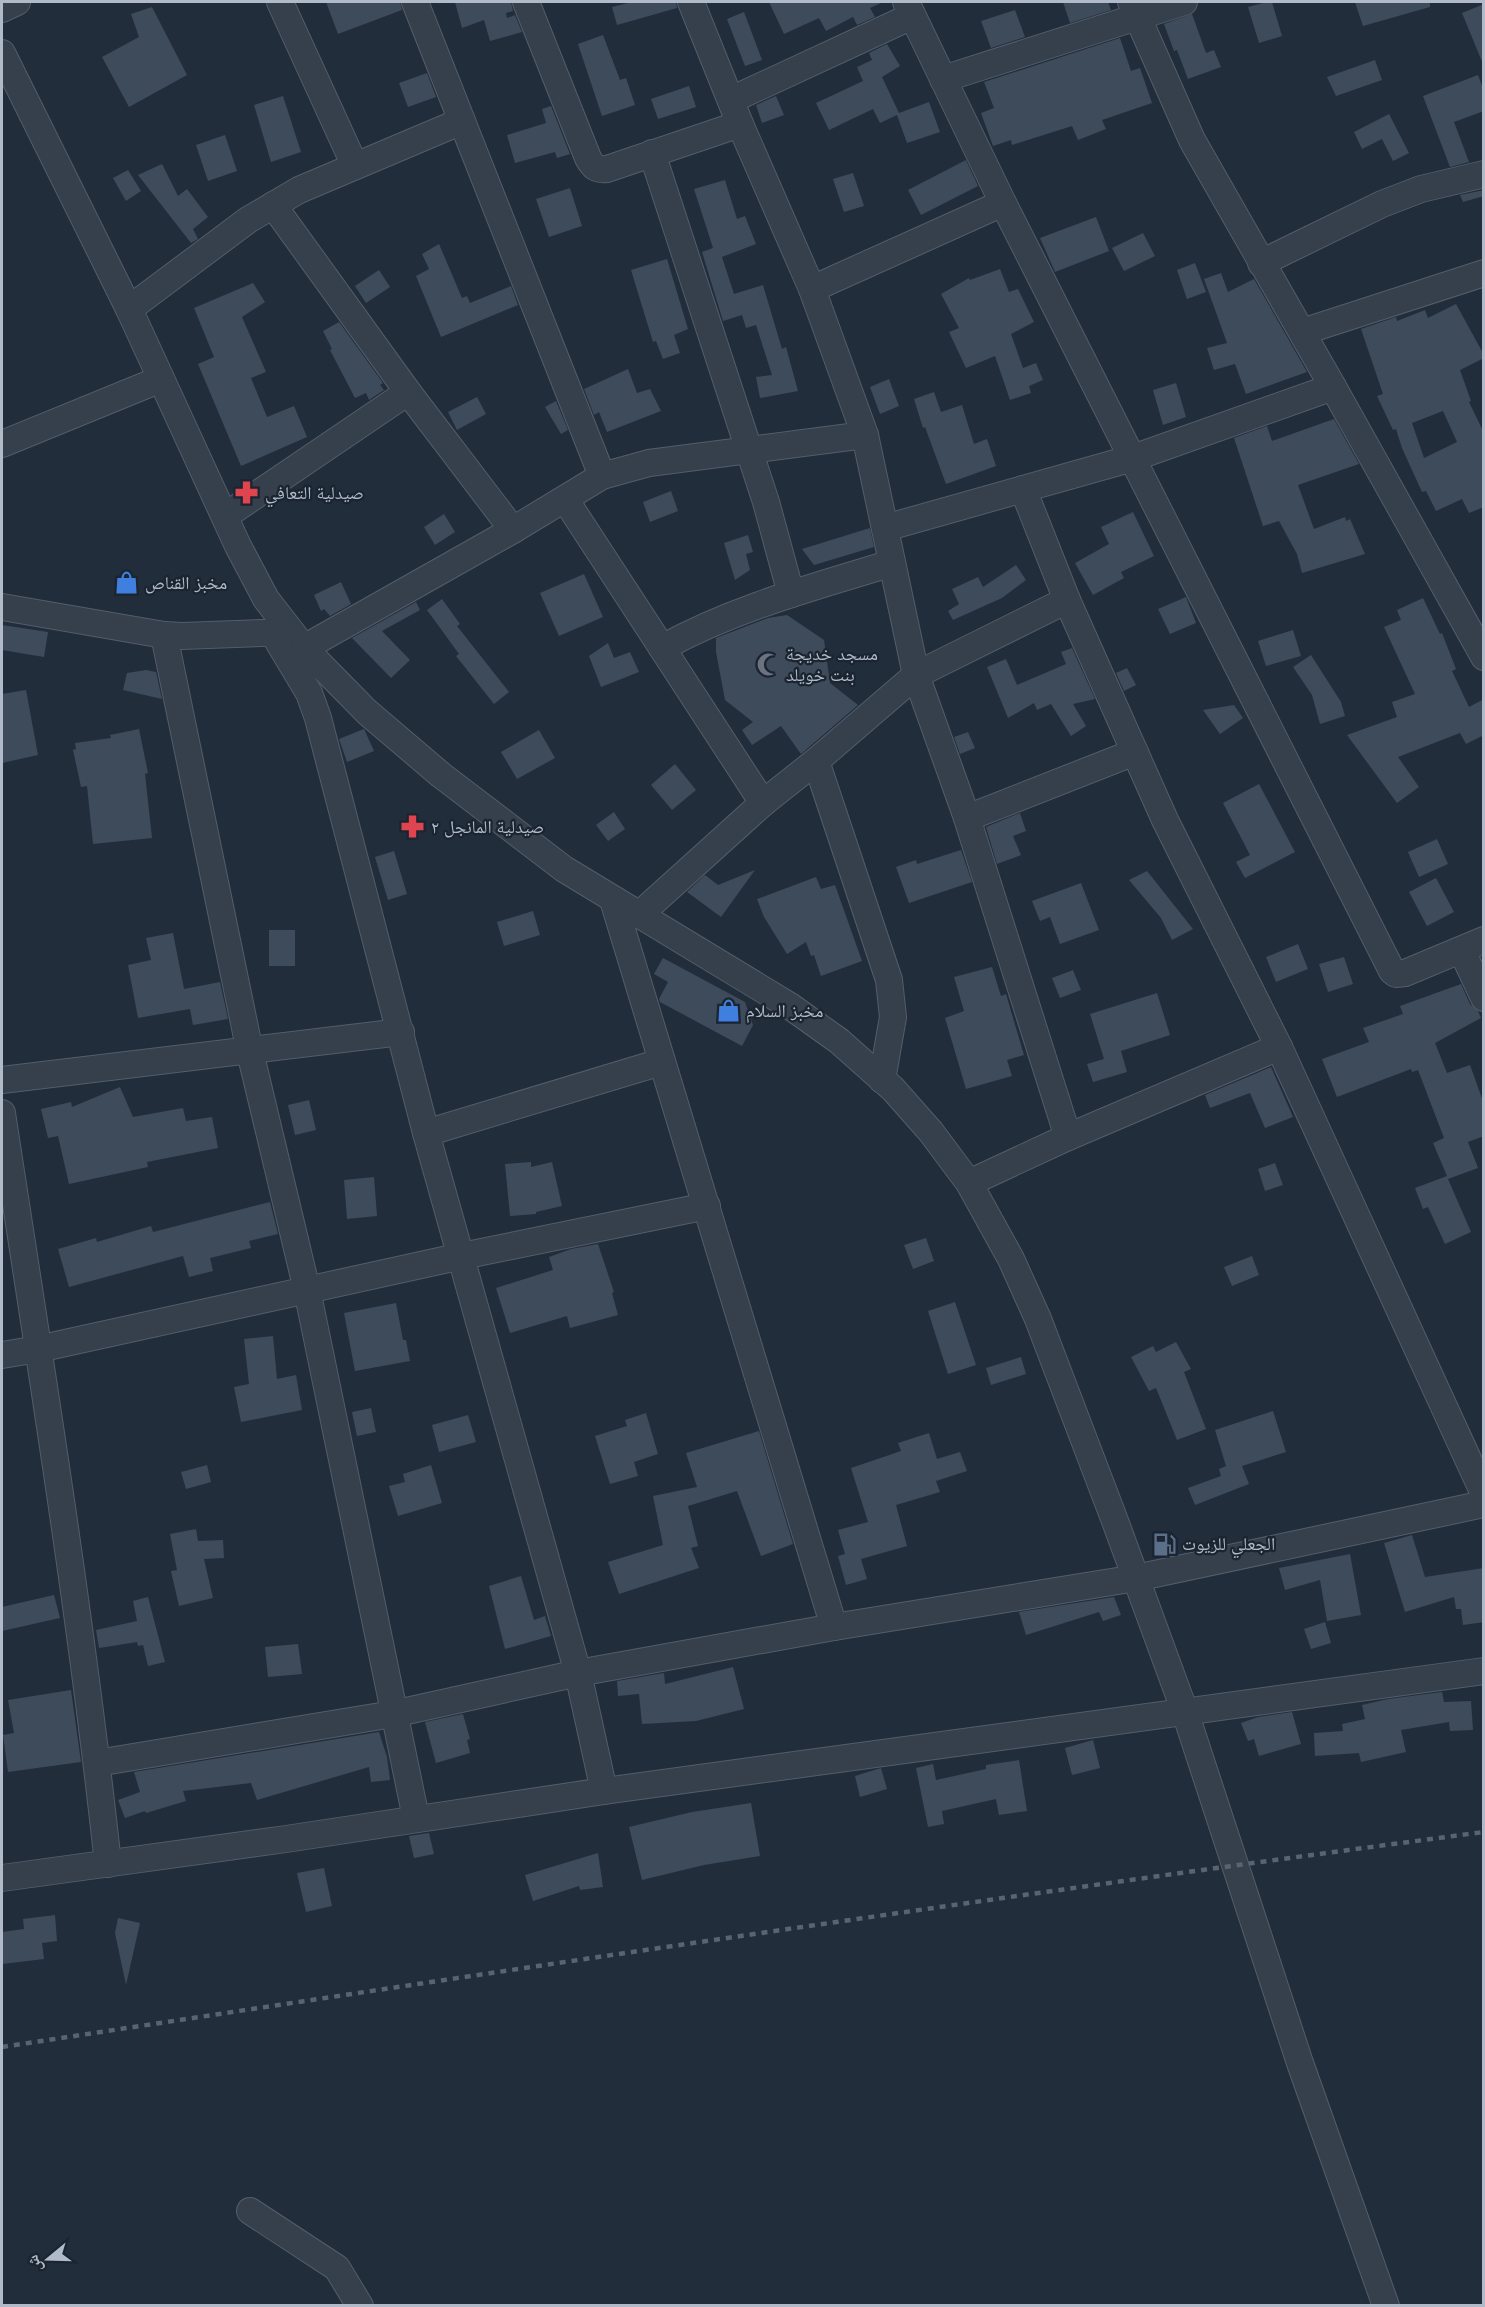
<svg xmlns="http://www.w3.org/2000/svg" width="1485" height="2307" font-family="Quicksand,'Noto Naskh Arabic',sans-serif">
	<rect width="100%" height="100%" fill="#222d3c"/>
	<g fill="#3e4b5b" fill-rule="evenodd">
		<polygon points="326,2 400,2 402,10 338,34"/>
		<polygon points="455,2 511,2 513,11 506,13 507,18 515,15 522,32 490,41 484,20 462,28"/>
		<polygon points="632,2 676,2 677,8 617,25 612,7"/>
		<polygon points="769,2 883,2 870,8 875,17 857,25 853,17 826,31 819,18 784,34"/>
		<polygon points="1063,2 1108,2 1111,10 1070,23"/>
		<polygon points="1267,2 1272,2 1282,36 1259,43 1248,7"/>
		<polygon points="1355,2 1430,2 1430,7 1363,26"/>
		<polygon points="1484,4 1484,64 1483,64 1462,13"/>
		<polygon points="152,7 187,75 129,107 102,57 139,37 131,14"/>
		<polygon points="1015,10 1025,37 991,48 981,21"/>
		<polygon points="744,12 762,60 745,66 727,19"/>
		<polygon points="1192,14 1206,53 1214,50 1221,67 1188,79 1177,50 1174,51 1164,24"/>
		<polygon points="603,35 620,80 626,78 635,105 602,116 578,44"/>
		<polygon points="1120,38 1131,71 1140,68 1152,103 1102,120 1106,129 1078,140 1072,126 1012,145 1011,140 993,146 981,113 994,108 984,82"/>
		<polygon points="887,44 900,66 882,77 899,113 929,102 940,132 907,143 897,115 880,123 873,109 829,130 816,103 863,81 857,67 872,60 869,53"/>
		<polygon points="1375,60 1382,80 1336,96 1327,77"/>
		<polygon points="427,73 436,97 408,107 399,83"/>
		<polygon points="1478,75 1484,91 1484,111 1454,122 1469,162 1450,167 1423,96"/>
		<polygon points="689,86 696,107 658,119 651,99"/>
		<polygon points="283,96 301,152 271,162 254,105"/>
		<polygon points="776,96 784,115 762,123 756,105"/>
		<polygon points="551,106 570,154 557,158 555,152 515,163 507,135 546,123 542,109"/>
		<polygon points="1389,114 1409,153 1393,161 1382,139 1362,149 1354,132"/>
		<polygon points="225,135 237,171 208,181 196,145"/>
		<polygon points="966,160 978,186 921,215 908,190"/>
		<polygon points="162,164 178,196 187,189 208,217 193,229 198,239 191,243 138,175"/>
		<polygon points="128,170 141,191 126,201 113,178"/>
		<polygon points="853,173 864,206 844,212 833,179"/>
		<polygon points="725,180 737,219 745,216 756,244 722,257 734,294 763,285 782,349 786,347 798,391 760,398 756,377 772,375 756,325 746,328 742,315 723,321 702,252 713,248 694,189"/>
		<polygon points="570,188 582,226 549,237 536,199"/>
		<polygon points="1484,190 1484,196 1463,202 1460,195"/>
		<polygon points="1096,217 1109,251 1055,272 1040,238"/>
		<polygon points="1143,233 1155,256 1124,271 1112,248"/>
		<polygon points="439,244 462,298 467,296 470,303 511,286 518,305 441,337 416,276 429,269 422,254"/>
		<polygon points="667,259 688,329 674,335 680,353 663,359 656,341 653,342 631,270"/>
		<polygon points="1195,263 1206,292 1187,299 1177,270"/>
		<polygon points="1000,269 1009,292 1018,289 1034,322 1011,334 1023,368 1036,363 1043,380 1029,386 1031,393 1010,400 995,356 966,368 949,332 959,328 941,294 969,278 970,280"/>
		<polygon points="379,270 390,287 366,303 355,286"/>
		<polygon points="1221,273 1228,292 1254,279 1307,372 1246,394 1235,364 1214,370 1207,348 1227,343 1204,279"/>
		<polygon points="253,283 265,302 242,317 266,372 251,378 267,417 294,406 307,437 241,466 198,364 214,357 194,308"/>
		<path d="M1456,304L1484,355V358L1460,370L1471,401L1469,402L1484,433V507L1469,513L1462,499L1436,511L1426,491L1422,492L1402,448L1396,429L1393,430L1377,396L1383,394L1361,329L1396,317L1397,321L1425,310L1428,318ZM1443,411L1457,442L1424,458L1412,423Z"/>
		<polygon points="339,322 383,383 380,385 384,390 369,400 366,393 355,398 330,350 332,349 323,331"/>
		<polygon points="628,369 637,393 650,389 661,411 607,432 599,412 594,415 584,389"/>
		<polygon points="889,379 899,406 880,414 870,387"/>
		<polygon points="1176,383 1186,417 1163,425 1153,390"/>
		<polygon points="934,392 941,412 962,405 974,444 987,439 996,466 946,484 925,427 923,428 914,399"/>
		<polygon points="477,397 486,414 457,430 448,412"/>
		<polygon points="556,401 568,430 561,434 545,407"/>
		<polygon points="1334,419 1359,464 1298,485 1314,529 1345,517 1346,521 1350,519 1365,554 1302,573 1297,554 1279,521 1263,526 1234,438 1267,426 1272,441"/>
		<polygon points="671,491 678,511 650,522 643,502"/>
		<polygon points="1133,512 1154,556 1121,572 1124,578 1093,595 1075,563 1109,544 1101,527"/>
		<polygon points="444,514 455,532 435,545 424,527"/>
		<polygon points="870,528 874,547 814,565 802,549"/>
		<polygon points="748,535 753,552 746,554 750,570 735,580 724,543"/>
		<polygon points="1016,565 1026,580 1002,598 953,620 948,611 959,604 952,589 978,577 983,587"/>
		<polygon points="584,574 603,617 559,636 540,593"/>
		<polygon points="341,582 351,604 330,616 324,609 321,611 314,595"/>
		<polygon points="1186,597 1196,623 1170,634 1158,609"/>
		<polygon points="1423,598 1440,634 1442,633 1456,669 1452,671 1469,707 1484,699 1484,735 1466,744 1460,733 1398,757 1419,787 1397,803 1347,735 1397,717 1392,702 1415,694 1384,627 1401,620 1397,610"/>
		<polygon points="442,599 460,624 457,626 509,692 494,704 456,656 459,654 427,610"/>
		<polygon points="416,602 420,610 382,631 410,660 391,678 352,638"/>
		<polygon points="787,615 824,640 830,683 858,705 801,754 781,726 752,745 742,730 753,722 725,700 716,652 716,638 768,618"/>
		<polygon points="2,625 48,632 44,657 2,650"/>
		<polygon points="1293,630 1301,656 1266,666 1258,641"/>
		<polygon points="608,643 614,658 630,652 639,672 601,687 589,656"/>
		<polygon points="1072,648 1095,699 1073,704 1086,726 1071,736 1051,704 1037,710 1034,703 1008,718 987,667 1006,659 1017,685 1066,664 1061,652"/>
		<polygon points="1311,655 1341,702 1345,716 1320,724 1312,695 1293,667"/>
		<polygon points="1127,668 1136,685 1124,691 1116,673"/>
		<polygon points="146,670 156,672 162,699 123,690 127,673"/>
		<polygon points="26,690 38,755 2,763 2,694"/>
		<polygon points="1234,705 1243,718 1220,734 1203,710"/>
		<polygon points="139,729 148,773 145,774 152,838 93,844 87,786 81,787 73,750 76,749 75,743 111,738 110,735"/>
		<polygon points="364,729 374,751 347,762 339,739"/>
		<polygon points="539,730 555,758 517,779 501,752"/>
		<polygon points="968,732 975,748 960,754 954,737"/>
		<polygon points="675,764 696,790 672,810 651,785"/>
		<polygon points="1259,784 1295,852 1245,878 1236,862 1250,855 1223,803"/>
		<polygon points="614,812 625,829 608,841 596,825"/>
		<polygon points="1020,813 1026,831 1013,836 1021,855 997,864 986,827"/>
		<polygon points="1437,839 1448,864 1419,877 1408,852"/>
		<polygon points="961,850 972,882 909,903 896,867 916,860 917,864"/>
		<polygon points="394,851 407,894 388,900 375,857"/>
		<polygon points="755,870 721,917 687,892 705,875 718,885"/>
		<polygon points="1147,871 1193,929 1172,940 1161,918 1129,880"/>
		<polygon points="816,877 821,889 835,885 862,961 821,976 814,955 811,956 806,942 787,954 764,917 757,899"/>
		<polygon points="1436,878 1454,912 1427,926 1409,892"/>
		<polygon points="1081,883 1099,930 1060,944 1050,917 1040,921 1032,901"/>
		<polygon points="533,911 540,935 504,946 497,922"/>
		<rect x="269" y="930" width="26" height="36"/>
		<polygon points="173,933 184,989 220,982 228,1019 193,1025 190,1009 138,1018 128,965 151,960 146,938"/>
		<polygon points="1298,944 1308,969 1276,982 1266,957"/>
		<polygon points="1344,957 1353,984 1328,992 1319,964"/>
		<polygon points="663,958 745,1002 753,1025 742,1046 660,1002 659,999 668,982 654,974"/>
		<polygon points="992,967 1001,996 1006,994 1024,1055 1007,1060 1012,1076 966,1089 945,1018 964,1011 954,977"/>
		<polygon points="1073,970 1081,990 1060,998 1052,978"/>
		<polygon points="1461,984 1470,1004 1478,1011 1481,1018 1435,1043 1447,1073 1470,1065 1484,1104 1484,1136 1468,1142 1478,1168 1448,1179 1471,1232 1445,1244 1428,1207 1423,1209 1415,1188 1447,1176 1433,1143 1444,1138 1418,1070 1412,1072 1411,1069 1337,1097 1322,1059 1369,1042 1363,1028 1403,1014 1400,1006"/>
		<polygon points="1157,993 1170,1035 1121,1051 1127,1072 1093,1082 1087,1064 1104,1059 1090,1014"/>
		<polygon points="1271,1067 1293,1117 1265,1128 1250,1093 1210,1108 1205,1095"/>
		<polygon points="120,1087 133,1117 183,1108 186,1121 212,1117 218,1148 147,1162 148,1167 69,1184 58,1136 48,1138 41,1109 71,1102 72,1107"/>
		<polygon points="309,1100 316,1130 295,1135 288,1105"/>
		<polygon points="531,1162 531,1167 552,1162 562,1206 536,1212 536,1214 510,1216 505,1164"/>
		<polygon points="1275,1163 1283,1185 1265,1191 1258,1169"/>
		<polygon points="374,1177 377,1216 347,1219 344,1180"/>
		<polygon points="270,1202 278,1234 249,1241 251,1248 210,1258 213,1271 189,1277 183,1256 69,1287 58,1249 96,1238 97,1242 151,1226 153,1232"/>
		<polygon points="926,1238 934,1261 913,1269 904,1245"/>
		<polygon points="598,1244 614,1292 612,1293 618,1315 570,1328 567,1316 510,1333 496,1288 553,1270 549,1257 571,1249"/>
		<polygon points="1252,1256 1259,1275 1232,1286 1224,1267"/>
		<polygon points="955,1302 976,1365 948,1374 928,1311"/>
		<polygon points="396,1303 403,1340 406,1340 410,1361 355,1371 344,1313"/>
		<polygon points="273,1336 277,1379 296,1375 302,1410 241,1422 234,1387 249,1384 244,1339"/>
		<polygon points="1176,1342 1191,1369 1184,1372 1206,1429 1177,1440 1156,1388 1149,1391 1131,1357 1153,1346 1156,1352"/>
		<polygon points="1021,1357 1026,1374 991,1385 986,1368"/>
		<polygon points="371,1408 376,1432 357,1436 352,1412"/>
		<polygon points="1273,1411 1286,1452 1242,1466 1249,1484 1195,1505 1188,1488 1221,1476 1219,1469 1226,1466 1215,1430"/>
		<polygon points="646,1413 658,1454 634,1462 638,1476 610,1484 595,1436 627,1426 625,1420"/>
		<polygon points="468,1415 476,1442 439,1452 432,1425"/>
		<polygon points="759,1431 793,1544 761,1556 737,1491 688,1506 698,1546 691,1548 699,1568 619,1594 608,1562 663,1545 653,1496 697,1487 686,1453"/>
		<polygon points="929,1433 937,1459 960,1452 967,1471 936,1481 940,1492 896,1505 907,1546 861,1559 867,1579 846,1585 838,1556 845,1554 838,1530 868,1522 851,1468 901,1451 898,1443"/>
		<polygon points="207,1465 211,1482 186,1489 181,1472"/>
		<polygon points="431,1465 442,1503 398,1516 389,1486 405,1482 403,1474"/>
		<polygon points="196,1529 198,1541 223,1540 224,1558 204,1559 213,1598 179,1606 171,1571 177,1570 170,1534"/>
		<polygon points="1412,1535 1425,1577 1484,1568 1484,1622 1463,1625 1461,1609 1456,1609 1454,1597 1405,1612 1384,1543"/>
		<polygon points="1350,1554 1361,1615 1327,1621 1320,1580 1285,1590 1279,1568"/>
		<polygon points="521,1576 534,1620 545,1616 551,1636 505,1649 489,1586"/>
		<polygon points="54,1595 60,1618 2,1631 2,1607"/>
		<polygon points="148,1597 165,1662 148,1666 143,1645 138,1646 137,1642 99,1648 96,1630 137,1621 133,1601"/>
		<polygon points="1114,1597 1121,1615 1103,1621 1099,1612 1026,1635 1019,1612"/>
		<polygon points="1325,1622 1331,1643 1311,1649 1304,1629"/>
		<polygon points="298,1644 302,1674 268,1677 265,1647"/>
		<polygon points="733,1667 744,1709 696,1721 642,1724 639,1694 618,1696 617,1681 664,1673 665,1684"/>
		<polygon points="71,1690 81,1762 8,1772 3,1735 14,1733 8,1700"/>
		<polygon points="1442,1692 1444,1702 1471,1701 1473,1730 1450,1731 1449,1722 1401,1730 1406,1752 1361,1762 1359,1753 1315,1756 1314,1733 1343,1731 1342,1724 1365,1719 1362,1705 1388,1699"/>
		<polygon points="1292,1712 1301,1744 1259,1756 1254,1739 1248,1741 1241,1723 1258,1717"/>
		<polygon points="463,1714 470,1739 467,1740 470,1753 436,1763 425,1722"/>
		<polygon points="379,1732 387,1757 390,1780 371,1782 369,1767 257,1800 251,1783 183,1791 186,1801 146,1813 145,1811 125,1818 118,1800 140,1792 134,1772"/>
		<polygon points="1093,1740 1100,1768 1072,1775 1065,1748"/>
		<polygon points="1019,1760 1027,1811 999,1815 996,1799 942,1811 944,1824 928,1827 916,1768 933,1764 936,1780 986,1769 986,1765"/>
		<polygon points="881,1768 887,1789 860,1797 855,1776"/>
		<polygon points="751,1803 760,1856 704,1865 642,1880 629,1827 692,1812"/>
		<polygon points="429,1833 434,1854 414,1858 409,1836"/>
		<polygon points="598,1853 603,1887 580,1890 579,1886 533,1901 525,1875"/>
		<polygon points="324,1868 332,1906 306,1912 297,1873"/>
		<polygon points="55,1915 57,1941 42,1943 44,1959 2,1964 2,1932 24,1929 23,1919"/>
		<polygon points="118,1918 140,1923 126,1985 115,1933"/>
	</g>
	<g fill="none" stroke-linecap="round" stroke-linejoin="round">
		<defs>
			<g id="minor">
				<polyline points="280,2 355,166"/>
				<polyline points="415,2 602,476"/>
				<path d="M526,2L588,158C593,167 596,170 607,169L740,124"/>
				<polyline points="691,2 740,124 812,289 865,435 916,675 967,818 1068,1137"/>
				<polyline points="906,2 1003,203 1392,971 1396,974 1405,973 1484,940"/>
				<polyline points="1131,2 1192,140 1333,387 1484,657"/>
				<polyline points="2,9 17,2"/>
				<polyline points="2,53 129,309 238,546 266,599 304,648 367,712 441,775 564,869 790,1006 839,1041 893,1089 931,1132 969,1183 1011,1259 1038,1319 1115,1521 1185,1712 1300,2063 1386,2306"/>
				<polyline points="943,79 1184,2"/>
				<polyline points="731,100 912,16"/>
				<polyline points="652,153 766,502 791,594"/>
				<polyline points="273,205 408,392 513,530"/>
				<polyline points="1261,263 1382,204 1421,189 1484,174"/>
				<polyline points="812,289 1003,203"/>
				<polyline points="129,309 248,220 299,190 462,121"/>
				<polyline points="1302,332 1484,273"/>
				<polyline points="2,444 161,379"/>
				<polyline points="1023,489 1067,600 1165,820 1279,1047 1484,1494"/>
				<polyline points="565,499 763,803"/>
				<polyline points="225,516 408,392"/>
				<polyline points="885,528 1133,458 1333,387"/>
				<polyline points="2,607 164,635 182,636 291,632"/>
				<polyline points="273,633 309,693 318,718 426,1133 578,1673 604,1791"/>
				<polyline points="164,635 250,1052 307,1290 416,1818"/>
				<polyline points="304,648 513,530 602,476 649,463 865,435"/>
				<path d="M662,648C734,608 814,587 892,563"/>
				<polyline points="816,761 889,980 893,1017 882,1080"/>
				<polyline points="967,818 1135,752"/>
				<polyline points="613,900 834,1627"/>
				<polyline points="639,915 763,803 816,761 916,675 1067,600"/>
				<polyline points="1462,951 1484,998"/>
				<polyline points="2,1080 401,1032"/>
				<path d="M2,1113C40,1362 81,1613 108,1864"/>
				<polyline points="426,1133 661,1062"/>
				<polyline points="969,1183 1068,1137 1279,1047"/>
				<polyline points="2,1355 38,1349 462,1256 707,1206"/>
				<polyline points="97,1763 393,1714 578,1673 834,1627 1136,1578 1484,1504"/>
				<polyline points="2,1878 286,1839 604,1791 1484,1671"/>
				<polyline points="250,2211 337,2268 360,2306"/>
			</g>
		</defs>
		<use href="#minor" stroke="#545d6a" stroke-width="28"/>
		<use href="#minor" stroke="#363f4c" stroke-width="26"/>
		<path stroke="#586373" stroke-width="4.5" stroke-dasharray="6 6" stroke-linecap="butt" d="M2,2047C495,1972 989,1897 1484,1832"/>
	</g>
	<defs>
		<symbol id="pharmacy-bare" viewBox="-9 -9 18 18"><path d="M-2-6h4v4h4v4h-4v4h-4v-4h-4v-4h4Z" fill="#e0444e" stroke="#1b2431" stroke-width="2.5" paint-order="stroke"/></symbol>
		<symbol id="shop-bare" viewBox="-9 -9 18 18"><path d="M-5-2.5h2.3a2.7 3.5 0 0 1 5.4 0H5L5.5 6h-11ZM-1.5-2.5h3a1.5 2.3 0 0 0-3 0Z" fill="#3f7fe0" stroke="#1b2431" stroke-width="2.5" paint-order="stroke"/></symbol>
		<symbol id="mosque-bare" viewBox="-9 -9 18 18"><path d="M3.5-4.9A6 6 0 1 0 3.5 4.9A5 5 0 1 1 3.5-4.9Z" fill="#6b7280" stroke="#1b2431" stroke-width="2.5" paint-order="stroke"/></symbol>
		<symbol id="fuel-bare" viewBox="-9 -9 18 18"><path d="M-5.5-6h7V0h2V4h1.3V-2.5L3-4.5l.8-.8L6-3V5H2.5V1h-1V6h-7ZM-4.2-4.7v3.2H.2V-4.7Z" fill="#5c6f8a" stroke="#1b2431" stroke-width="2.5" paint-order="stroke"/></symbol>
	</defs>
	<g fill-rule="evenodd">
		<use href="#pharmacy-bare" x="230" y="476" width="33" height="33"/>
		<use href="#shop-bare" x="110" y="566" width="33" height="33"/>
		<use href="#mosque-bare" x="752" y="648" width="33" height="33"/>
		<use href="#pharmacy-bare" x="396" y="810" width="33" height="33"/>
		<use href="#shop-bare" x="712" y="994" width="33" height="33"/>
		<use href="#fuel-bare" x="1148" y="1528" width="33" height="33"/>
	</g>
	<g text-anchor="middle" stroke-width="4.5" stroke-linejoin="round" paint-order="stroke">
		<g font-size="18" fill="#b1bac8" stroke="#1b2431" text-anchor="start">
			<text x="265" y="499">صيدلية التعافي</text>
			<text x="145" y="589">مخبز القناص</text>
			<text x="786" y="660">مسجد خديجة<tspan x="786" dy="21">بنت خويلد</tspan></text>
			<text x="431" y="833">صيدلية المانجل ٢</text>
			<text x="746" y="1017">مخبز السلام</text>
			<text x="1182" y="1550">الجعلي للزيوت</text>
		</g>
	</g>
	<rect width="1485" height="2307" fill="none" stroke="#b1bac8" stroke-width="6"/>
	<g transform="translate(48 2259) rotate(251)" stroke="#1b2431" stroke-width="4.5" paint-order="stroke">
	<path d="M0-4.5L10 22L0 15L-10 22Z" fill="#b1bac8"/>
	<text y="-9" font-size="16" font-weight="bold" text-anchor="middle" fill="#b1bac8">ش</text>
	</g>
</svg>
